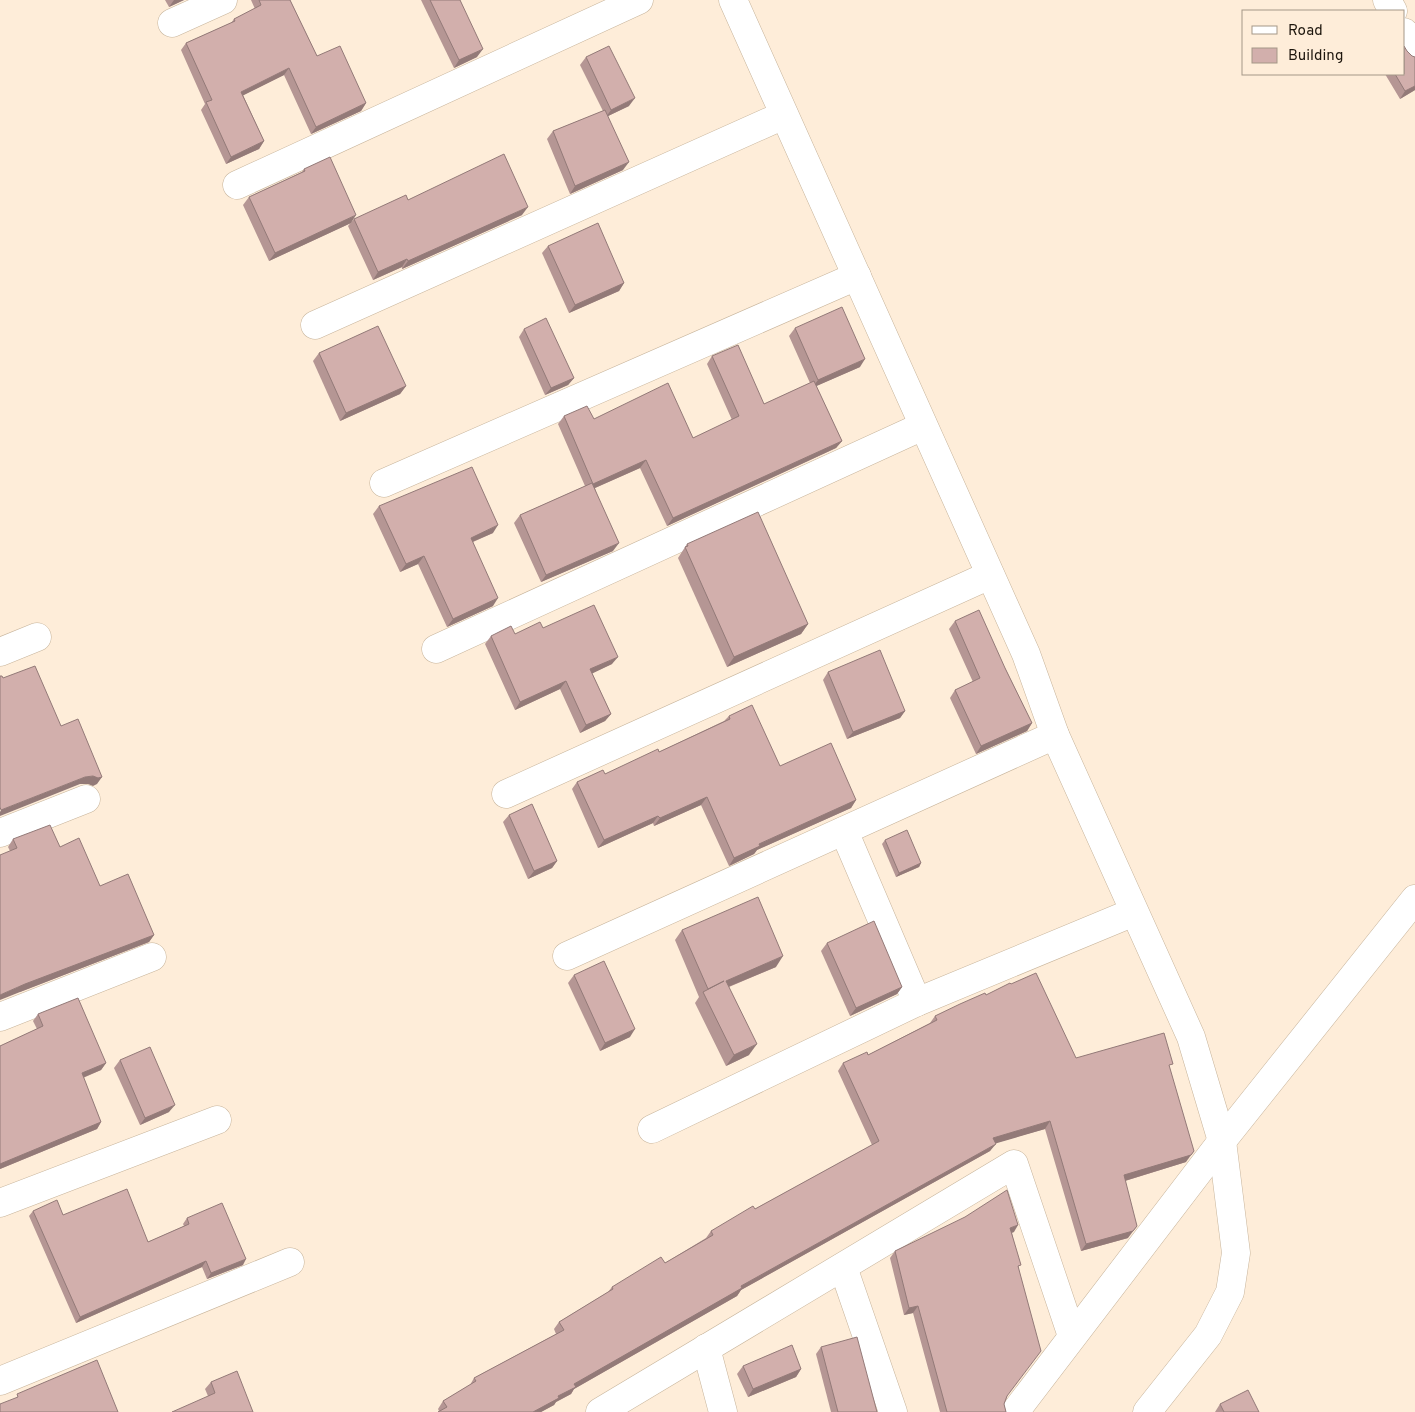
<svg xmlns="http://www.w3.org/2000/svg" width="1415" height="1412" font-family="Overpass,sans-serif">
	<rect width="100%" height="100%" fill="#feedd9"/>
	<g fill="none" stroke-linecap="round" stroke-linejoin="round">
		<defs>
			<g id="minor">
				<polyline points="733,0 1026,654 1055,735 1191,1037 1222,1141 1236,1253 1230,1292 1208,1335 1147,1412"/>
				<polyline points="1387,0 1393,11"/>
				<polyline points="172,23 223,0"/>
				<polyline points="1404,32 1415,50"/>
				<polyline points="237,185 639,0"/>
				<polyline points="315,325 784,115"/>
				<polyline points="384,483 857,276"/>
				<polyline points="436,649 923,426"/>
				<polyline points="0,652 37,637"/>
				<polyline points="506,794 990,575"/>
				<polyline points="844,831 917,1002"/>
				<polyline points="0,833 86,799"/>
				<polyline points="567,956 1055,735"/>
				<polyline points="0,1017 152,957"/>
				<polyline points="652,1129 917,1002 1134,912"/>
				<polyline points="0,1203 217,1120"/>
				<polyline points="843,1267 893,1412"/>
				<polyline points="706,1348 723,1412"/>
				<polyline points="0,1381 290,1262"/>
				<polyline points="600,1412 1014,1164 1072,1336"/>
				<polyline points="1015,1412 1222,1141 1415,899"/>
			</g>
		</defs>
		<use href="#minor" stroke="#c7b49b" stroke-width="29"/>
		<use href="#minor" stroke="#fff" stroke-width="28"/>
	</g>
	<g fill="#b59694">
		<polygon points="165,0 184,0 169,7"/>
		<polygon points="251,0 290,0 317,56 366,103 361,111 311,134 284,75 243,95 264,141 259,149 226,164 201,110 205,104 181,50 186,43 231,23 234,19 255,9"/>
		<polygon points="421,0 460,0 477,57 454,68"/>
		<polygon points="1407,51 1412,56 1415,90 1400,99 1385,74 1404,74"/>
		<polygon points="586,57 629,106 608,116 623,170 570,194 547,139 553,131 603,111 580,65"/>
		<polygon points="304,169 351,223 269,261 243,205 249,197 302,172"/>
		<polygon points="408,200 522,215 402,269 402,267 373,280 348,226 354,219"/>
		<polygon points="548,246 624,283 619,291 569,313 542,253"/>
		<polygon points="795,328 860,367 816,386 842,441 836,448 667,526 640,468 595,488 613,551 541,582 514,523 520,515 585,486 558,424 564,416 594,419 693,438 732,420 707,364 712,356 764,404 810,383 789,336"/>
		<polygon points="524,329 574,378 568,385 545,395 519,337"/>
		<polygon points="319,353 406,386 400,394 340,421 313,361"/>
		<polygon points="379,506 493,533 473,542 493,606 447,627 418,564 400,572 373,514"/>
		<polygon points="687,544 808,624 801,634 727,667 678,558"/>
		<polygon points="955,621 1005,668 1032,723 1027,731 976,754 950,698 955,690 973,682 949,629"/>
		<polygon points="515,634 612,664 592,673 611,714 605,721 580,733 560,689 515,710 485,644 491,636"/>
		<polygon points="828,672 905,711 900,718 847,739 823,680"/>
		<polygon points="729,716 780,766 856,800 851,808 757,850 754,854 729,866 701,805 654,826 653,823 598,848 572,789 577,782 605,774 659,752 724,721"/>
		<polygon points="509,815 557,861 552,868 528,879 503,822"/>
		<polygon points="13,839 60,847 100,886 154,935 149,942 20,992 10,851 8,847"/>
		<polygon points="885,840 921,863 919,867 896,877 882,844"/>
		<polygon points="682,930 776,967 729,987 749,1055 726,1066 695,1003 699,997 675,940"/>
		<polygon points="827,943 902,987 897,994 850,1016 821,951"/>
		<polygon points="574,975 630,1037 600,1051 568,983"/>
		<polygon points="986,995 1076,1058 1170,1069 1186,1162 1125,1181 1128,1238 1081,1251 1045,1129 995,1143 990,1151 741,1290 737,1296 574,1389 571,1394 556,1402 554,1405 541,1412 438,1412 439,1411 438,1409 443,1401 470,1385 474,1378 556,1334 554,1329 559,1322 608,1292 612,1287 665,1263 706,1238 711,1231 755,1209 872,1145 838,1071 843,1063 868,1055 930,1023 935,1016"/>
		<polygon points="38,1014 106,1063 101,1070 83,1078 101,1122 97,1129 0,1169 0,1046 37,1029 33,1021"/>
		<polygon points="120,1060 169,1112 140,1125 114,1068"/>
		<polygon points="33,1211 63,1215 148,1242 184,1226 183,1224 187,1218 243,1265 207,1279 202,1267 76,1323 29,1216"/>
		<polygon points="1014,1232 1012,1233 1019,1269 1007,1397 1004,1404 1006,1412 940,1412 913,1313 904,1315 890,1258 895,1251"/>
		<polygon points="821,1347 877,1412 831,1412 816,1354"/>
		<polygon points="743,1366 801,1369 796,1377 748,1397 737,1374"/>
		<polygon points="211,1382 253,1412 208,1396 205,1389"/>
		<polygon points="1220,1404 1259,1412 1215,1412"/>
	</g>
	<g fill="#937a78">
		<polygon points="174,0 184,0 169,7"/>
		<polygon points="483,49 477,57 454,68 459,60"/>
		<polygon points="289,68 284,75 236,99 241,92"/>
		<polygon points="1415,86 1415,90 1400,99 1405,91"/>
		<polygon points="635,98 629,106 606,117 611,110"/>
		<polygon points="366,103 361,111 311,134 316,127"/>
		<polygon points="264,141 259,149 226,164 231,157"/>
		<polygon points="629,162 623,170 570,194 575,186"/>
		<polygon points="528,207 522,215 402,269 408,261"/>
		<polygon points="356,215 351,223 269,261 275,253"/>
		<polygon points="407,259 402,267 373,280 378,272"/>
		<polygon points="624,283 619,291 569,313 575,305"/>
		<polygon points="865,359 860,367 812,388 818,380"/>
		<polygon points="574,378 568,385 545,395 551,388"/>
		<polygon points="406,386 400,394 340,421 346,413"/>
		<polygon points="842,441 836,448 667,526 673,518"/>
		<polygon points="646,460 640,468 588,491 593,484"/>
		<polygon points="498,525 493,533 465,545 471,538"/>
		<polygon points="619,543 613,551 541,582 546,575"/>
		<polygon points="424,556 418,564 400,572 406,564"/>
		<polygon points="498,598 493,606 447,627 453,619"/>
		<polygon points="808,624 801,634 727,667 734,657"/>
		<polygon points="618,657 612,664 585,677 590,669"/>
		<polygon points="566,681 560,689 515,710 520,702"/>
		<polygon points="905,711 900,718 847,739 853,732"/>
		<polygon points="611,714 605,721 580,733 586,725"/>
		<polygon points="1032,723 1027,731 976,754 981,746"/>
		<polygon points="93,776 102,777 97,784 93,786 88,784 80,784 0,816 0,812 1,810 85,777"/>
		<polygon points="707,797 701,805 654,826 660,818"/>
		<polygon points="856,800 851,808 757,850 754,854 729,866 734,858 759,844"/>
		<polygon points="658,816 653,823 598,848 604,840"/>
		<polygon points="557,861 552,868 528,879 534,871"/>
		<polygon points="921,863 919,867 896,877 899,873"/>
		<polygon points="154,935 149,942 20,992 0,1000 0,995 25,984"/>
		<polygon points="783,956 776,967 718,991 726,981"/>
		<polygon points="902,987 897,994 850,1016 856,1008"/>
		<polygon points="635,1029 630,1037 600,1051 605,1043"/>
		<polygon points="757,1044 749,1055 726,1066 734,1055"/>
		<polygon points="106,1063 101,1070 77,1080 82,1073"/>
		<polygon points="175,1105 169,1112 140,1125 145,1118"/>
		<polygon points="1050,1121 1045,1129 987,1146 993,1138"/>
		<polygon points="101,1122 97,1129 0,1169 0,1164"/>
		<polygon points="996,1144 990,1151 741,1290 737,1296 574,1389 571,1394 556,1402 554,1405 541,1412 533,1412 558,1396 574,1384 741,1286"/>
		<polygon points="1194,1151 1186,1162 1118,1183 1124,1175"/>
		<polygon points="1018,1225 1014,1232 1005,1235 1010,1228"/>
		<polygon points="1137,1226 1128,1238 1081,1251 1086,1244"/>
		<polygon points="246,1259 243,1265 207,1279 211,1273"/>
		<polygon points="206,1261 202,1267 76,1323 80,1317"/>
		<polygon points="918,1306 913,1313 904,1315 909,1308"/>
		<polygon points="801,1369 796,1377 748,1397 753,1389"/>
	</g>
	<g fill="#d2afac" stroke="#937a78">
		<polygon points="259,0 290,0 317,56 340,46 366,103 316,127 289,68 241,92 264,141 231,157 206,102 212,100 186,43 235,21 234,19 261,5"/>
		<polygon points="430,0 460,0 483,49 459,60"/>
		<polygon points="609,46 635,98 611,110 586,57"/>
		<polygon points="1404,46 1407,51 1412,56 1415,57 1415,86 1405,91 1395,74 1404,74"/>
		<polygon points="605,110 629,162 575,186 553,131"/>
		<polygon points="504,154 528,207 408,261 407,259 378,272 354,219 406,195 408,200"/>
		<polygon points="330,157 356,215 275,253 249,197 305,171 304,169"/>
		<polygon points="598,223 624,283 575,305 548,246"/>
		<polygon points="842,307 865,359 818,380 795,328"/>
		<polygon points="546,318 574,378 551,388 524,329"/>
		<polygon points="378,326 406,386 346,413 319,353"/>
		<polygon points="738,345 764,404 814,381 842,441 673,518 646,460 593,484 564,416 587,406 594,419 668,383 693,438 739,416 712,356"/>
		<polygon points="472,467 498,525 471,538 498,598 453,619 424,556 406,564 379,506"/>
		<polygon points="592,483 619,543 546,575 520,515"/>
		<polygon points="758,512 808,624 734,657 685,547 688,546 687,544"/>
		<polygon points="594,605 618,657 590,669 611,714 586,725 566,681 520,702 491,636 511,626 515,634 540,622 543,628"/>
		<polygon points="979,610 1005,668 1032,723 981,746 955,690 980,678 955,621"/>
		<polygon points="880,650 905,711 853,732 828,672"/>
		<polygon points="35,666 61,726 78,719 102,777 98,778 93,776 85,777 1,810 0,807 0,676 2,676 3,678"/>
		<polygon points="752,705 780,766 831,743 856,800 759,844 760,846 734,858 707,797 660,818 658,816 604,840 577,782 603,770 605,774 658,749 659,752 730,719 729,716"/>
		<polygon points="532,804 557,861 534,871 509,815"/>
		<polygon points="50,825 60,847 79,838 100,886 128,874 154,935 25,984 0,995 0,855 17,848 13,839"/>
		<polygon points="907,830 921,863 899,873 885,840"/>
		<polygon points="758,897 783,956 726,981 757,1044 734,1055 703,992 724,981 708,989 682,930"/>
		<polygon points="874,921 902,987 856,1008 827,943"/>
		<polygon points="604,961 635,1029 605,1043 574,975"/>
		<polygon points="1036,973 1076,1058 1164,1033 1173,1064 1169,1065 1194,1151 1191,1155 1124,1175 1137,1226 1133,1231 1086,1244 1050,1121 993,1138 996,1144 741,1286 742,1288 574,1384 576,1387 558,1396 559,1398 533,1412 438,1412 447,1407 443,1401 476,1381 474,1378 564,1330 559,1322 613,1289 612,1287 661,1257 665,1263 713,1235 711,1231 753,1206 755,1209 879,1141 843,1063 867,1052 868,1055 937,1020 935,1016 960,1004 985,993 986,995 1010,983 1011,984"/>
		<polygon points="78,998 106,1063 82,1073 101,1122 0,1164 0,1046 43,1026 38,1014"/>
		<polygon points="150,1047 175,1105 145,1118 120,1060"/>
		<polygon points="127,1189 148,1242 189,1224 187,1218 222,1203 246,1259 211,1273 206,1261 80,1317 33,1211 57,1200 63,1215"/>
		<polygon points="1007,1190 1018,1225 1010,1228 1021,1265 1018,1266 1041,1351 1007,1396 1004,1404 1006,1412 947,1412 918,1306 909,1308 895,1251 965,1217"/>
		<polygon points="857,1337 877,1412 838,1412 821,1347"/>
		<polygon points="792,1345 801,1369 753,1389 743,1366"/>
		<polygon points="97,1360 118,1412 0,1412 0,1404 18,1397 17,1394"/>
		<polygon points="237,1371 253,1412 172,1412 215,1393 211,1382"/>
		<polygon points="1248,1390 1259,1412 1224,1412 1220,1404"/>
	</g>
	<rect x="1242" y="10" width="162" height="65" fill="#feedd9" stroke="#a49787"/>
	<rect x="1252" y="26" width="25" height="8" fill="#ffffff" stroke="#a49787"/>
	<text x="1288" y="35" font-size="15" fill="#1d160d">Road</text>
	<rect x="1252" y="48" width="25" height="15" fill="#d2afac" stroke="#a49787"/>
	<text x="1288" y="60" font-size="15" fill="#1d160d">Building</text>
</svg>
